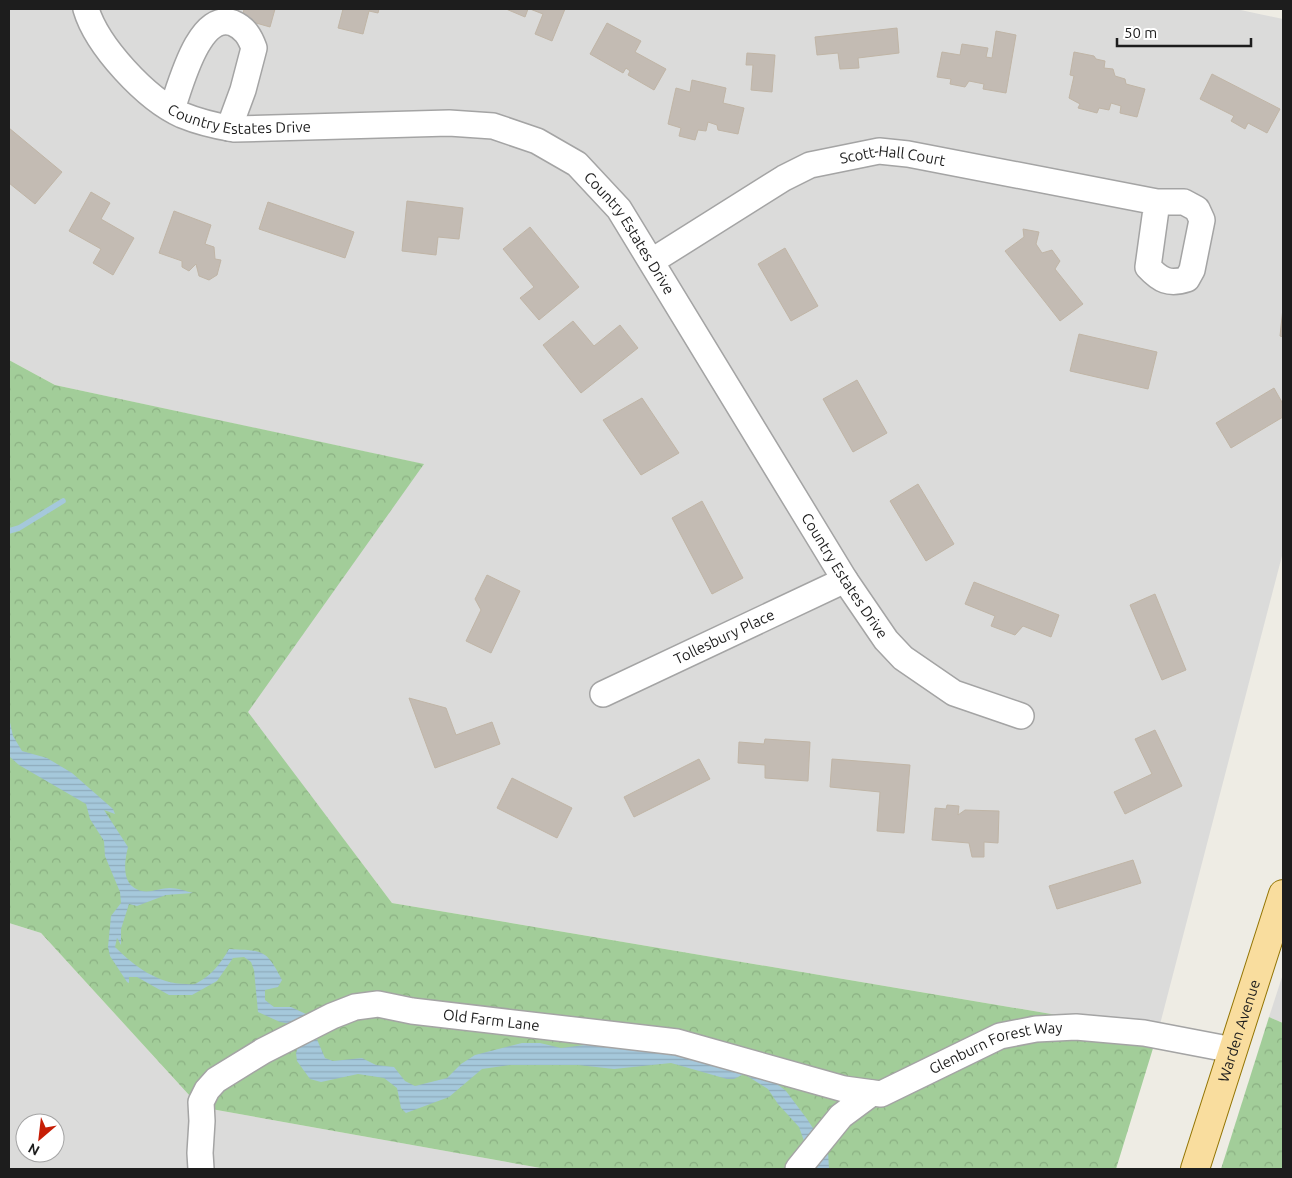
<svg xmlns="http://www.w3.org/2000/svg" width="1292" height="1178" font-family="Ubuntu,sans-serif">
	<defs>
		<pattern id="forest-crowns" width="20" height="18" patternUnits="userSpaceOnUse" patternTransform="scale(1.25)"><rect width="20" height="18" fill="#a2cd99"/><path d="M2 6a3 3 0 1 1 6 0M12 15a3 3 0 1 1 6 0" fill="none" stroke="#8bb083"/></pattern>
		<pattern id="water-rules" width="6" height="5" patternUnits="userSpaceOnUse" patternTransform="scale(1.25)"><rect width="6" height="5" fill="#a5c8db"/><path d="M0 2.5h6" fill="none" stroke="#8eabbc"/></pattern>
	</defs>
	<rect width="100%" height="100%" fill="#eeece4"/>
	<g fill="#dbdbda" fill-rule="evenodd">
		<polygon points="9,9 1236,9 1283,19 1283,552 1158,1032 392,903 247,712 423,464 55,385 9,360"/>
		<path d="M9,923L41,933L200,1107L546,1169H9ZM25,1123H55V1153H25Z"/>
		<polygon points="1283,974 1283,1023 1269,1017"/>
	</g>
	<g fill="url(#forest-crowns)">
		<polygon points="9,360 55,385 424,464 248,712 392,903 1158,1032 1116,1169 546,1169 200,1107 41,933 9,923"/>
		<polygon points="1269,1017 1283,1023 1283,1169 1221,1169"/>
	</g>
	<path fill="url(#water-rules)" d="M9,718L13,736L22,751L47,758L72,773L113,809L115,814L104,810L128,847C124,863 121,886 142,891C150,893 161,888 170,888C177,888 186,891 193,893L166,895L137,906L129,904L121,929V945L117,938L115,947C134,966 158,984 186,984C190,984 194,985 197,983C212,975 221,963 229,949C262,951 266,948 282,980L278,987L265,990V1000L274,1007H291L306,1014L325,1058L333,1061L362,1058L376,1065L394,1067L405,1081L415,1086L447,1078L461,1064L475,1055L522,1043H540L561,1048L585,1045L662,1048L763,1073L786,1091L807,1119L828,1151L829,1169H814L799,1127L778,1104L768,1089L744,1074L734,1079H727L671,1063L614,1069L578,1065H510L482,1069L449,1097L406,1113L401,1108L397,1088L384,1078L358,1074L321,1082L310,1079L297,1061L296,1053L300,1041L296,1025L280,1022L258,1012L254,970L251,962L244,957L233,958L217,981L192,995H169L137,977H129V983L127,982L110,956L108,947L111,916L121,903L120,892L105,856L104,841L90,819L86,804L19,765L10,757Z"/>
	<g fill="none" stroke-linecap="round" stroke-linejoin="round">
		<polyline stroke="#a5c8db" stroke-width="5.5" points="9,531 19,528 63,501"/>
	</g>
	<g fill="#c3bbb3" stroke="#c0b5a6">
		<polygon points="244,9 275,9 270,27 242,19"/>
		<polygon points="343,9 379,9 378,13 369,11 363,34 338,28"/>
		<polygon points="506,9 528,9 525,17"/>
		<polygon points="530,9 565,9 552,41 535,34 543,14"/>
		<polygon points="607,23 641,41 635,52 666,69 654,90 628,75 630,71 626,68 623,73 590,54"/>
		<polygon points="897,28 899,53 858,58 859,68 840,69 838,53 817,55 815,37"/>
		<polygon points="996,31 1016,35 1006,93 983,89 984,84 969,81 965,87 950,84 951,79 937,77 942,52 960,55 962,44 988,48 986,57 992,58"/>
		<polygon points="1074,52 1094,56 1096,59 1105,61 1104,68 1113,69 1115,76 1125,79 1126,84 1145,89 1137,117 1120,113 1121,106 1111,103 1109,110 1099,108 1097,113 1078,108 1080,104 1069,98 1074,76 1070,75"/>
		<polygon points="747,53 775,55 772,92 751,90 753,65 746,65"/>
		<polygon points="1212,74 1280,109 1267,133 1248,123 1245,129 1231,121 1234,116 1200,99"/>
		<polygon points="692,80 726,88 723,103 744,108 738,134 718,130 717,125 708,122 706,131 698,130 695,140 679,136 681,128 668,124 676,88 690,92"/>
		<polygon points="9,128 62,172 35,204 9,183"/>
		<polygon points="91,192 110,203 101,219 134,238 113,275 93,263 101,249 69,231"/>
		<polygon points="407,201 463,208 459,239 438,237 436,255 402,251"/>
		<polygon points="268,202 354,232 345,258 259,229"/>
		<polygon points="174,211 211,225 205,244 214,247 215,259 221,260 217,275 209,280 199,276 196,264 189,271 182,267 182,261 159,253"/>
		<polygon points="530,227 579,287 539,320 520,298 534,287 503,249"/>
		<polygon points="1023,229 1039,232 1036,244 1042,253 1052,250 1060,261 1055,269 1083,304 1060,321 1005,251 1024,237"/>
		<polygon points="785,248 818,306 791,321 758,264"/>
		<polygon points="1283,308 1283,337 1280,336"/>
		<polygon points="573,321 594,346 620,325 638,348 581,393 543,345"/>
		<polygon points="1079,334 1157,352 1148,389 1070,371"/>
		<polygon points="857,380 887,433 853,452 823,399"/>
		<polygon points="1274,388 1283,404 1283,417 1231,448 1216,423"/>
		<polygon points="642,398 679,453 641,475 603,420"/>
		<polygon points="918,484 954,544 926,561 890,501"/>
		<polygon points="702,501 743,578 712,594 672,518"/>
		<polygon points="487,575 520,591 491,653 466,641 481,610 475,599"/>
		<polygon points="974,582 1059,615 1051,637 1023,626 1015,635 991,626 995,616 965,604"/>
		<polygon points="1155,594 1186,670 1162,680 1130,605"/>
		<polygon points="409,698 446,708 456,735 492,722 500,744 435,768"/>
		<polygon points="1155,730 1182,786 1125,814 1114,792 1152,774 1135,739"/>
		<polygon points="765,739 810,742 808,781 765,778 765,765 738,763 739,742 764,744"/>
		<polygon points="699,759 710,779 634,817 624,797"/>
		<polygon points="832,759 910,765 904,833 877,831 880,792 830,787"/>
		<polygon points="512,778 572,808 557,838 497,808"/>
		<polygon points="947,805 959,806 958,815 965,810 999,811 998,843 984,842 984,857 972,857 969,843 932,840 935,808 946,809"/>
		<polygon points="1133,860 1141,883 1057,909 1049,886"/>
	</g>
	<g fill="none" stroke-linecap="round" stroke-linejoin="round">
		<defs>
			<g id="minor">
				<path id="s1" d="M86,9C97,46 146,99 182,115C199,122 216,126 234,129L449,123L493,126L537,141L577,164L619,209L845,580L886,640L903,658L954,693L1021,716"/>
				<path d="M172,109C180,87 199,10 233,23C245,28 250,37 254,48L243,90L229,128"/>
				<path id="s2" d="M652,261L784,178L810,165L879,151L908,154L1157,202L1148,267C1160,280 1169,285 1187,279L1192,270L1202,220L1197,209L1184,202H1157"/>
				<path id="s3" d="M603,694L845,580"/>
				<path id="s4" d="M201,1169L200,1153L202,1121L201,1102L207,1090L216,1080L263,1051L332,1016L355,1007L378,1004L412,1011L677,1042L844,1089L881,1094L1000,1036L1036,1029L1076,1027L1144,1033L1233,1050"/>
				<polyline points="798,1169 841,1116 872,1093"/>
			</g>
			<g id="major">
				<path id="s5" d="M1195,1169L1283,894"/>
			</g>
		</defs>
		<use href="#minor" stroke="#a4a4a4" stroke-width="28"/>
		<use href="#major" stroke="#937504" stroke-width="30"/>
		<use href="#minor" stroke="#fff" stroke-width="25"/>
		<use href="#major" stroke="#f9dd9e" stroke-width="28"/>
	</g>
	<g text-anchor="middle" stroke-width="4" stroke-linejoin="round" paint-order="stroke">
		<g font-size="15" fill="#1d1d1d" stroke="#fff">
			<text dy="5" stroke="none"><textPath href="#s1" startOffset="204">Country Estates Drive</textPath></text>
			<text dy="5" stroke="none"><textPath href="#s2" startOffset="269">Scott-Hall Court</textPath></text>
			<text dy="5" stroke="none"><textPath href="#s1" startOffset="639">Country Estates Drive</textPath></text>
			<text dy="5" stroke="none"><textPath href="#s1" startOffset="1044">Country Estates Drive</textPath></text>
			<text dy="5" stroke="none"><textPath href="#s3" startOffset="134">Tollesbury Place</textPath></text>
			<text dy="5" stroke="none"><textPath href="#s4" startOffset="389">Old Farm Lane</textPath></text>
			<text dy="5" stroke="none"><textPath href="#s5" startOffset="145">Warden Avenue</textPath></text>
			<text dy="5" stroke="none"><textPath href="#s4" startOffset="912">Glenburn Forest Way</textPath></text>
		</g>
	</g>
	<rect width="1292" height="1178" fill="none" stroke="#1d1d1d" stroke-width="20"/>
	<g transform="translate(40 1138) rotate(208)"><circle r="24" fill="#ffffff" stroke="#a5a5a5"/>
	<path d="M0-4L9 19L0 12L-9 19Z" fill="#c61d05"/>
	<text y="-8" font-size="14" font-weight="bold" text-anchor="middle" fill="#1d1d1d">N</text>
	</g>
	<path d="M1117 38v8h134v-8" fill="none" stroke="#1d1d1d" stroke-width="2.5"/>
	<text x="1124" y="38" font-size="15" fill="#1d1d1d" stroke="#ffffff" stroke-width="4" paint-order="stroke">50 m</text>
</svg>
